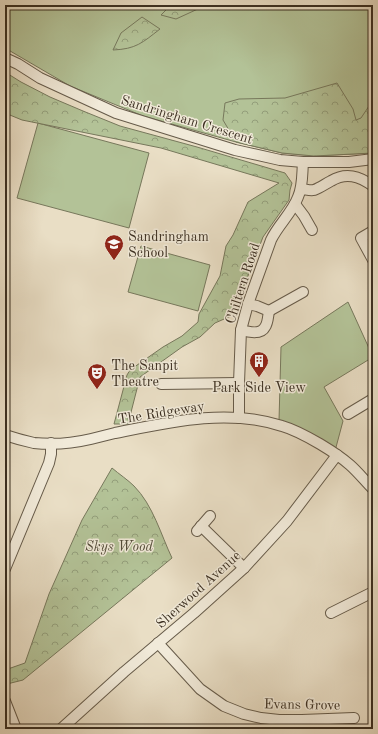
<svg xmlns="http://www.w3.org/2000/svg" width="378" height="734" font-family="'Old Standard TT',serif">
	<defs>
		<pattern id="forest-crowns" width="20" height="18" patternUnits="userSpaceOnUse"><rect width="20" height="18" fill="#b3c297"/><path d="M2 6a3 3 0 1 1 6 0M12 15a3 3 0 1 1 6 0" fill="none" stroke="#939e7b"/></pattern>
	</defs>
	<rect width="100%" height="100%" fill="#e9dec5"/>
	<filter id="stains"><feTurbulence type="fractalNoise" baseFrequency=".005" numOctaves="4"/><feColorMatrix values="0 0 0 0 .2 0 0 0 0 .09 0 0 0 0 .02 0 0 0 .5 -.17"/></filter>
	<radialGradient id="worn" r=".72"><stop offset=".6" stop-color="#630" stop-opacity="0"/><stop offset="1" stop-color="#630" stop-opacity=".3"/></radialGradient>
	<g fill="#b3c297" stroke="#77785c">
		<polygon points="5,5 373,5 373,153 314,156 282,153 236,142 143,116 70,86 5,48"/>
		<polygon points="38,123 149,153 129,228 17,198"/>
		<polygon points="141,246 210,265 198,311 128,292"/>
		<polygon points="348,302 373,357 324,387 343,421 335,451 279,421 281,347"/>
	</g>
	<g fill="url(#forest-crowns)" stroke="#77785c">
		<polygon points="171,5 204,5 200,8 176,19 161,15"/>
		<path d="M142,17L160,29C142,43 136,49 113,50L121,33Z"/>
		<polygon points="5,72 21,82 50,97 83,111 120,126 197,147 285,173 292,183 290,190 289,200 263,237 248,276 231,316 215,323 200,337 182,347 140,377 128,424 114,424 127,375 130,370 163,347 182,336 198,322 199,314 220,276 226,246 233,235 248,202 279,183 161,148 22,120 5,113"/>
		<polygon points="337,83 353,109 356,120 361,118 373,100 373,153 314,156 282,153 236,142 223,120 225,103 239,99 285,98"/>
		<path d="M112,468C119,474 128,480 134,486C153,505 161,535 172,558L23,680L7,684L5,678V670L25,663L49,594L82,520Z"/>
	</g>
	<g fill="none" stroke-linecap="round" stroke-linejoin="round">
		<defs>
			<g id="minor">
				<polyline points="5,58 18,64 40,78 116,113 235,150 280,160 303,162 349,162 373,159"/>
				<path d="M301,189C305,189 310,191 314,190C320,188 325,184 331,181C346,172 359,176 373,186"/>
				<polyline points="295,204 304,216 312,230"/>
				<polyline points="373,231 361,238 373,260"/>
				<polyline points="269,311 303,292"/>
				<path d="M241,330C248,332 261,335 265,327C268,323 268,316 269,311L257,306L248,304"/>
				<polyline points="161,384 239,383"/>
				<polyline points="348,414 373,399"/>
				<path d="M239,418V383L241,330L248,304L271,240C278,225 292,213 298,197C303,186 302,174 303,162"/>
				<path d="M5,435C14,438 25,441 34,443C53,445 74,443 91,439C99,437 107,435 115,433C169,422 228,408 282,426C296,430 308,437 320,444C330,450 341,457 350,465C358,472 365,481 373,489"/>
				<polyline points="201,526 244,568"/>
				<polyline points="197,531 210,516"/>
				<polyline points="5,569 49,463 51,454 51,443"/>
				<polyline points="331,613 373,592"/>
				<polyline points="158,643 200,689 224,706 244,714 261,718 279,720 302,720 354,718"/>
				<polyline points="5,701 16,729"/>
				<polyline points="61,729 124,672 194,613 244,568 287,521 337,455"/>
			</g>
		</defs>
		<use href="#minor" stroke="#665b4a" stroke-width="12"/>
		<use href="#minor" stroke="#f1ead9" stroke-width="10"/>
	</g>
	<defs>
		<symbol id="school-pin" viewBox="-11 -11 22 30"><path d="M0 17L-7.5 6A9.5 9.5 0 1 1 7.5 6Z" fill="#8f2418" stroke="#f1ead9"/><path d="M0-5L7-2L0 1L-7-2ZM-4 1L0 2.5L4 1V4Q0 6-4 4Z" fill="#fff"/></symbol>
		<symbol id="building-pin" viewBox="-11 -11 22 30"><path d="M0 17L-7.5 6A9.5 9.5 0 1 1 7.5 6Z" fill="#8f2418" stroke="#f1ead9"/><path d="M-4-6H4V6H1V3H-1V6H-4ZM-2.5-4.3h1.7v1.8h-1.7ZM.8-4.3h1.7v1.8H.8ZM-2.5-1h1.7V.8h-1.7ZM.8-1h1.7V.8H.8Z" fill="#fff"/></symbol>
		<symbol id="theatre-pin" viewBox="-11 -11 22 30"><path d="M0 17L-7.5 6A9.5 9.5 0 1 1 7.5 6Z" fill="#8f2418" stroke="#f1ead9"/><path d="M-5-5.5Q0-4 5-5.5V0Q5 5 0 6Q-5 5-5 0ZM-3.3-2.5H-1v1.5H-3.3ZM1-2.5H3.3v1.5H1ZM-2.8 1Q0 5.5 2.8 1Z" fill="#fff"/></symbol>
	</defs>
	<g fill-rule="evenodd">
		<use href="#school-pin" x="103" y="233" width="22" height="30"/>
		<use href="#building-pin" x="248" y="350" width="22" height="30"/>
		<use href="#theatre-pin" x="86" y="362" width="22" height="30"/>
	</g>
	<g text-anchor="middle" stroke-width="3" stroke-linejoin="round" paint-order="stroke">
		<g font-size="14" fill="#3b2f21" stroke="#f1ead9">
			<text transform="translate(187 119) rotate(17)" y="5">Sandringham Crescent</text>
			<text transform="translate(242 283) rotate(-72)" y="5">Chiltern Road</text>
			<text transform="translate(161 412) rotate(-9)" y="5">The Ridgeway</text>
			<text transform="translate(198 589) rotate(-42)" y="5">Sherwood Avenue</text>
			<text transform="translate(302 704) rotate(1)" y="5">Evans Grove</text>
		</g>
		<g font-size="14" fill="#3b2f21" stroke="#f1ead9" text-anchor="start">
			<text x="128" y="241">Sandringham<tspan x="128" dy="16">School</tspan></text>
			<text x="111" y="370">The Sanpit<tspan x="111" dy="16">Theatre</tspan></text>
			<text x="259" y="392" text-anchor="middle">Park Side View</text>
		</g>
		<g font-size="14" font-style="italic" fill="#534c39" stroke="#f1ead9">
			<text x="119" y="551">Skys Wood</text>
		</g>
	</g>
	<rect width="378" height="734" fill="none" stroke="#e9dec5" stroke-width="20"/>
	<rect x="6" y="6" width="366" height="722" fill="none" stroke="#3b2f21" stroke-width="2"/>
	<rect x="10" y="10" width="358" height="714" fill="none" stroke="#3b2f21"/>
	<rect width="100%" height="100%" filter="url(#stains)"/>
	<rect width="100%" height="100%" fill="url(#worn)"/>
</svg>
